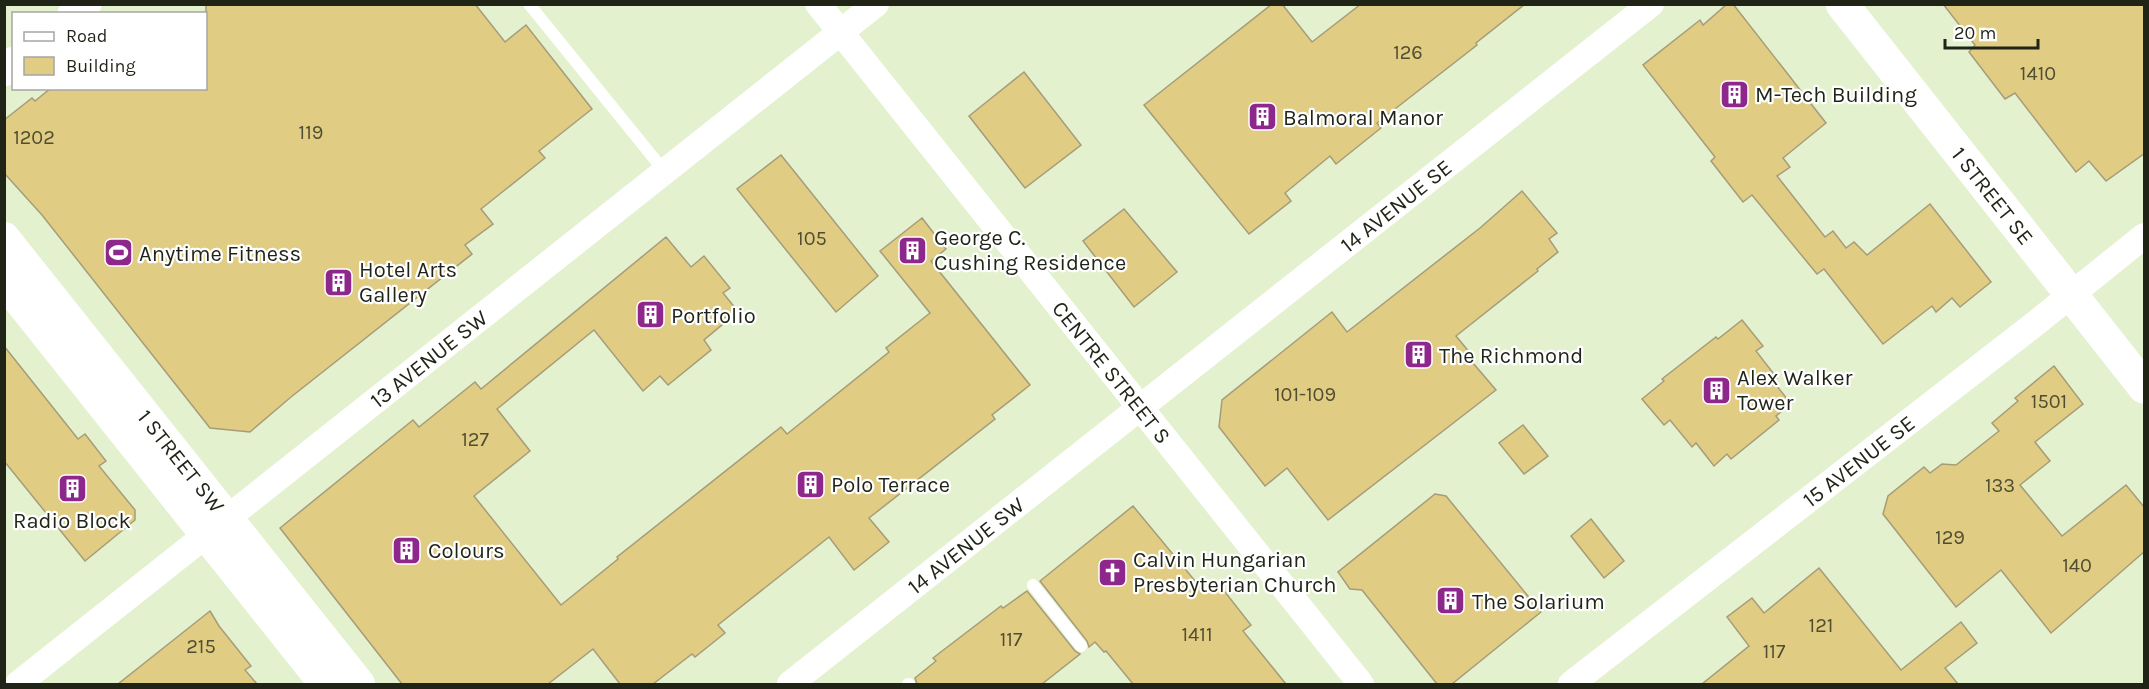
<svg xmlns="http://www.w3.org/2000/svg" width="2149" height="689" font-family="Karla,sans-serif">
	<rect width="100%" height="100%" fill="#e3f1ce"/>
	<g fill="#e1cc83" stroke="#a69c7a" stroke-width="1.5">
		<polygon points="206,4 475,4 505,42 526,25 592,109 539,151 545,158 481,209 493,224 465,245 472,254 291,397 250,432 210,428 42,215 4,173 4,120 32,98 35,101 51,88 206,88"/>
		<polygon points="1272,4 1282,4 1312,42 1361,4 1525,4 1476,43 1477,45 1377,123 1381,128 1336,164 1330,156 1285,193 1291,201 1249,234 1144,105"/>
		<polygon points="1727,4 1733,4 1826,123 1783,158 1790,167 1777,176 1825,237 1833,231 1846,248 1854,242 1867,255 1930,204 1991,282 1960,307 1952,298 1936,312 1932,306 1883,344 1824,269 1817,274 1752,195 1743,202 1711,161 1715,157 1643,65 1700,20 1703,25"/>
		<polygon points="1943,4 2145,4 2145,153 2106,181 2089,161 2076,172 2015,93 2005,99 1969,52 1975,45"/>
		<polygon points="1024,72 1081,145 1025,188 969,116"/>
		<polygon points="781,155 878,276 836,312 737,189"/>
		<polygon points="1522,191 1557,233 1549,239 1558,252 1537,269 1538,271 1456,336 1470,353 1467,356 1496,390 1328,520 1287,468 1265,486 1219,427 1222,400 1332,312 1347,332 1480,228"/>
		<polygon points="1124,209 1177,272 1134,307 1083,241"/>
		<polygon points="922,218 946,249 931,261 1030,385 992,415 995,419 869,518 889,542 854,570 829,537 718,625 725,633 695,657 692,654 653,684 620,684 593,649 548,684 402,684 280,528 413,420 419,427 475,382 481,389 666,237 691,267 704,256 730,288 723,293 736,309 721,321 723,324 704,340 711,350 668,385 660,376 643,391 594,330 497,409 530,451 474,496 561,605 618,559 617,557 781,427 787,434 889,352 886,348 930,313 880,251"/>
		<polygon points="1742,320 1763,346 1756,351 1777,378 1773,381 1791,404 1776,416 1779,420 1731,459 1727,454 1714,466 1696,443 1692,447 1670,420 1664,425 1642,399 1664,381 1662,379 1716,337 1718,339"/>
		<polygon points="4,346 78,439 85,434 106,461 99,466 135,510 135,520 85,561 4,461"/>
		<polygon points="2054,366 2083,404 2035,442 2050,461 2020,485 2062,536 2126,485 2145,508 2145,551 2051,633 2001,570 1956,607 1883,514 1888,496 1924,467 1930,473 1942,464 1956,465 1999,431 1992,423 2018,401 2015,398"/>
		<polygon points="1523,425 1548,456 1524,474 1499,443"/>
		<polygon points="1435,494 1446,496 1541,612 1452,684 1437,684 1362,590 1350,589 1338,572"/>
		<polygon points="1133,506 1205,593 1218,583 1251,625 1243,631 1286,684 1133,684 1106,651 1104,652 1095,642 1089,647 1087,641 1040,581"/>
		<polygon points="1591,519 1624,561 1604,578 1571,536"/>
		<polygon points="1819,568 1901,670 1961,622 1977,643 1945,668 1958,684 1702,684 1749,646 1727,617 1752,598 1764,613"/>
		<polygon points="1027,591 1075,651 1080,654 1042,684 917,684 915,678 936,661 933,658 1001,606 1003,608"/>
		<polygon points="210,611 219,626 251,666 245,670 257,684 118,684"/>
	</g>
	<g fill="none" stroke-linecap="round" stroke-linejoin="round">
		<g stroke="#fff" stroke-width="12">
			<polyline points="529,4 665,172"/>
			<polyline points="1033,585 1081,646"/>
			<polyline points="908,684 909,684"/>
		</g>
		<g stroke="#fff" stroke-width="26">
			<path id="s1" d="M818,4L1361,684"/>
			<path id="s2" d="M18,684L876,4"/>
			<path id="s3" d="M790,684L1651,4"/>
			<path id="s4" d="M1571,684L2036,323L2144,236"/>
		</g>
		<g stroke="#fff" stroke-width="32">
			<path id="s5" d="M4,238L359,684"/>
			<polyline points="4,281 325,684"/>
		</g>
		<g stroke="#fff" stroke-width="33">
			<polyline points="74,14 85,4"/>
			<polyline points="4,70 14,63"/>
		</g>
		<path stroke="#fff" stroke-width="33" id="s6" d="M1842,4L2144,387"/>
	</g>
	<defs>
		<symbol id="building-square" viewBox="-11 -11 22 22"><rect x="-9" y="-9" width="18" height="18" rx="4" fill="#8e278c" stroke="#fff"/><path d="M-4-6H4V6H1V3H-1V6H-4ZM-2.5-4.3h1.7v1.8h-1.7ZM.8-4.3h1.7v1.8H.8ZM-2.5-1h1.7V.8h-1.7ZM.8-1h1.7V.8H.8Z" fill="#fff"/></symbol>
		<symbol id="stadium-square" viewBox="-11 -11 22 22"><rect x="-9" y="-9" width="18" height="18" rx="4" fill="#8e278c" stroke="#fff"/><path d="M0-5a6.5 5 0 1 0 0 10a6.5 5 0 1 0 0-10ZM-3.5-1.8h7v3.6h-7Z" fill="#fff"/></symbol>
		<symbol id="church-square" viewBox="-11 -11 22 22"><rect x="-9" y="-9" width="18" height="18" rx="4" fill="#8e278c" stroke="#fff"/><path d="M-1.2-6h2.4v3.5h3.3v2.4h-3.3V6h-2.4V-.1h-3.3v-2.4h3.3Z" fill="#fff"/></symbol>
	</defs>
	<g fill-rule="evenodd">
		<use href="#building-square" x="1718" y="78" width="33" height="33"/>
		<use href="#building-square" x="1246" y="100" width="33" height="33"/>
		<use href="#building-square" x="896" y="234" width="33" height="33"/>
		<use href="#stadium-square" x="102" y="236" width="33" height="33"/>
		<use href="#building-square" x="322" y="266" width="33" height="33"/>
		<use href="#building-square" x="634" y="298" width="33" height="33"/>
		<use href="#building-square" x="1402" y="338" width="33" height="33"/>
		<use href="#building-square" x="1700" y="374" width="33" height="33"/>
		<use href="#building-square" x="794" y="468" width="33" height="33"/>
		<use href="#building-square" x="56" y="472" width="33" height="33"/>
		<use href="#building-square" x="390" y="534" width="33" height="33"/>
		<use href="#church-square" x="1096" y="556" width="33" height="33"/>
		<use href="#building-square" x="1434" y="584" width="33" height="33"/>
	</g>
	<g text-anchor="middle" stroke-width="4.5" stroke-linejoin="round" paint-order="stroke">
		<g font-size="20" fill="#504e32">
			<text x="1408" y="59">126</text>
			<text x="2038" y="80">1410</text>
			<text x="311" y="139">119</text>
			<text x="34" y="144">1202</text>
			<text x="812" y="245">105</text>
			<text x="1305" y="401">101-109</text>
			<text x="2049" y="408">1501</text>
			<text x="475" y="446">127</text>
			<text x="2000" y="492">133</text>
			<text x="1950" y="544">129</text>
			<text x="2077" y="572">140</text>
			<text x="1821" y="632">121</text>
			<text x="1197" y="641">1411</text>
			<text x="1011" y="646">117</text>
			<text x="201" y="653">215</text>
			<text x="1774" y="658">117</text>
		</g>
		<g font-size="22" fill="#1f2417" stroke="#fff" text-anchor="start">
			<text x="1755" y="102">M-Tech Building</text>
			<text x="1283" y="125">Balmoral Manor</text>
			<text x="934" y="245">George C.<tspan x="934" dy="25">Cushing Residence</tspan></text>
			<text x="139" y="261">Anytime Fitness</text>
			<text x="359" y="277">Hotel Arts<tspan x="359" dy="25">Gallery</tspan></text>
			<text x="671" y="323">Portfolio</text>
			<text x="1439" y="363">The Richmond</text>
			<text x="1737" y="385">Alex Walker<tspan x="1737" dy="25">Tower</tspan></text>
			<text x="831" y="492">Polo Terrace</text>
			<text x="72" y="528" text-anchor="middle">Radio Block</text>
			<text x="428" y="558">Colours</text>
			<text x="1133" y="567">Calvin Hungarian<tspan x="1133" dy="25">Presbyterian Church</tspan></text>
			<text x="1472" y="609">The Solarium</text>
		</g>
		<g font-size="22" fill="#1f2417" stroke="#fff">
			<text dy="8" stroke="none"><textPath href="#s6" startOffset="244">1 STREET SE</textPath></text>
			<text dy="8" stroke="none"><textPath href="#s3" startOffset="772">14 AVENUE SE</textPath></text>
			<text dy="8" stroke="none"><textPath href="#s2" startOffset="524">13 AVENUE SW</textPath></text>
			<text dy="8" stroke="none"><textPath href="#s1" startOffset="471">CENTRE STREET S</textPath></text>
			<text dy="8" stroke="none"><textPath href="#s4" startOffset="364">15 AVENUE SE</textPath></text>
			<text dy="8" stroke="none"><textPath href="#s5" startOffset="285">1 STREET SW</textPath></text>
			<text dy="8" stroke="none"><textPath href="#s3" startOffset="224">14 AVENUE SW</textPath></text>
		</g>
	</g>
	<rect width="2149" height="689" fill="none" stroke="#1f2417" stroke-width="12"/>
	<rect x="12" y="12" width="195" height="78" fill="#ffffff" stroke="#a5a7a2" stroke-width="1.5"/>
	<rect x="24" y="32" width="30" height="9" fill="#ffffff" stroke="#a5a7a2" stroke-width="1.5"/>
	<text x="66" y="42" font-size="18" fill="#1f2417">Road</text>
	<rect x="24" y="57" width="30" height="18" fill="#e1cc83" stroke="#a5a7a2" stroke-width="1.5"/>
	<text x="66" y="72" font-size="18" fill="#1f2417">Building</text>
	<path d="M1945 39v9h93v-9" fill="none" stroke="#1f2417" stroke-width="3"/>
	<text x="1954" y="39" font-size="18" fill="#1f2417" stroke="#ffffff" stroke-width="4.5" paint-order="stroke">20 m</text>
</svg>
